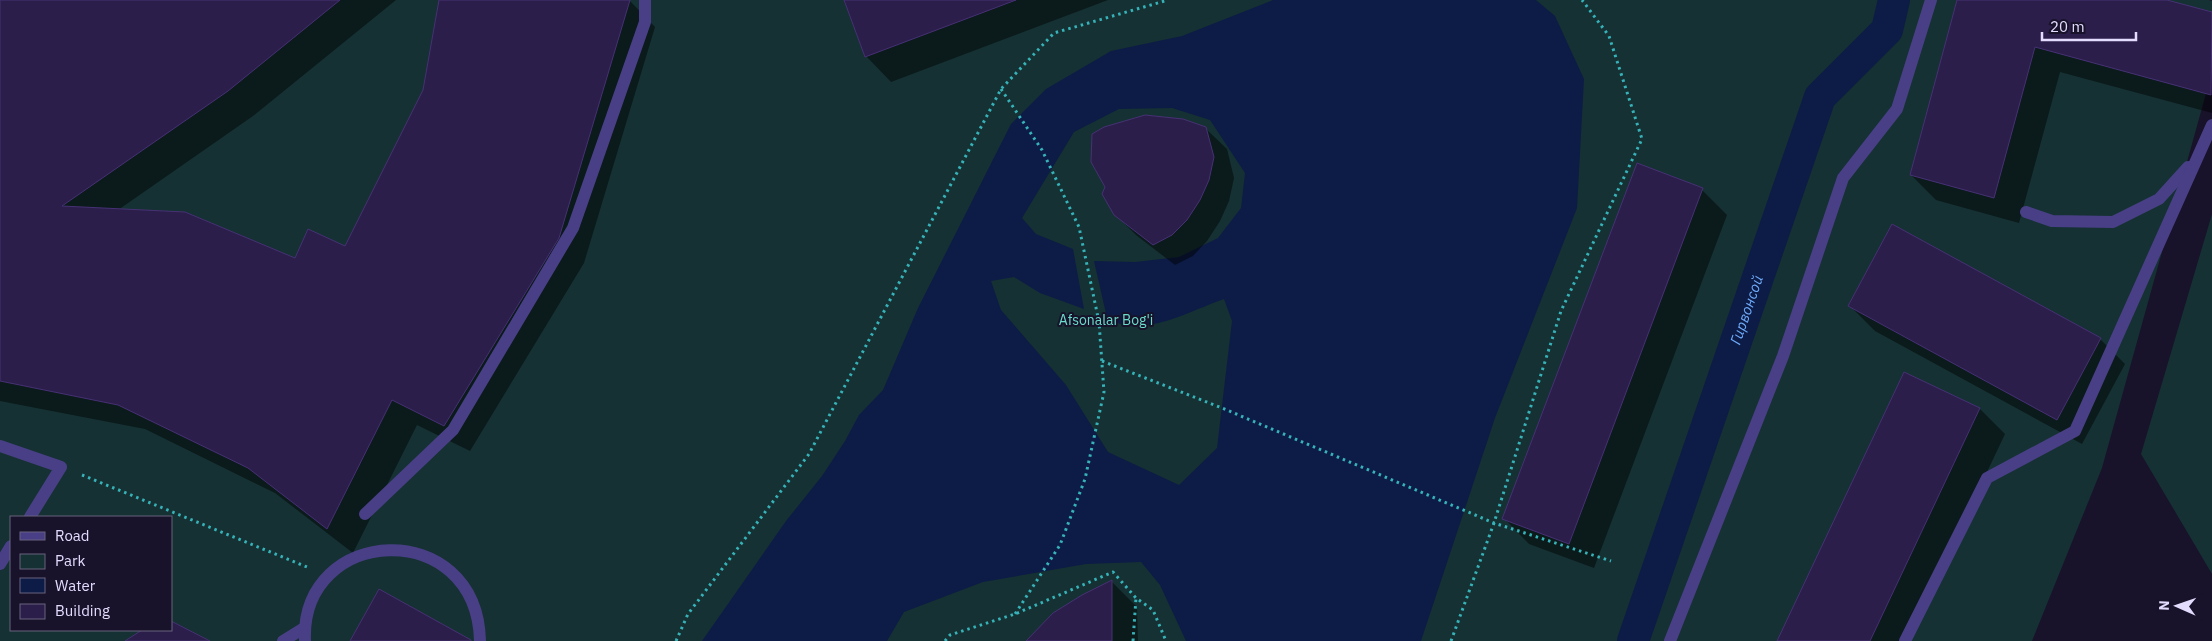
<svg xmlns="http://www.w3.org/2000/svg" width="2212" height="641" font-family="'IBM Plex Sans',sans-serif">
	<rect width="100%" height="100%" fill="#18122a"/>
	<g fill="#153133" fill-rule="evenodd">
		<path d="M0,0H2209L2212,1V72L2102,468L2032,641H0ZM11,517H171V630H11Z"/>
		<polygon points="2212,214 2212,574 2141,454"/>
	</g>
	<path fill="#0d1c47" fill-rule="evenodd" d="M1273,0H1536L1555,16L1584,79L1577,208L1495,418L1421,641H1186L1160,585L1141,562L1086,564L983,582L904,612L887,641H702L786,521L822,476L845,441L859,415L883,390L918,308L1011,124L1046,89L1111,51L1182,36ZM1172,108L1210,120L1245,173L1241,208L1218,238L1179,257L1135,262L1094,261L1107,318C1143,340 1191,310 1224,299L1232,321L1217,448L1179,485L1108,452L1066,385L1001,310L991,281L1014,277L1040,293L1084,309L1073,249L1036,234L1022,218L1074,132L1119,109Z"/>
	<g fill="#0007">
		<polygon points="0,0 396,0 253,116 118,210 296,259 346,247 424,90 441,0 620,0 630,1 655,27 584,263 470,451 417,425 353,553 275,493 145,429 0,401"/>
		<polygon points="845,0 1108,0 891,82 866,56"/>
		<polygon points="1959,0 2162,0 2212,14 2212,113 2060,72 2019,223 1936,200 1911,175"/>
		<polygon points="1205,128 1227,149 1234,178 1229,201 1220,221 1207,241 1193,256 1175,265 1136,235 1115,214"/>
		<polygon points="1702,190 1727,215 1594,568 1529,544 1504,518"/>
		<polygon points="1850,306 2100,339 2125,364 2082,444 1875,331"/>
		<polygon points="1980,409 2005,434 1907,641 1779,641"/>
		<polygon points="1112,582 1137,607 1138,641 1027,641"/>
	</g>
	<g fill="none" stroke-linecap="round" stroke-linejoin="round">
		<path stroke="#0d1c47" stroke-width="32" id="s1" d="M1633,641L1820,97L1887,30L1894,0"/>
	</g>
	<g fill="#2c1e4a" stroke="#463175">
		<polygon points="0,0 340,0 228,91 62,206 185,212 295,258 308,229 345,246 423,90 439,0 630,0 559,238 444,426 392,400 327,529 248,468 118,405 0,381"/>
		<polygon points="844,0 1016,0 865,57"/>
		<polygon points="1957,0 2167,0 2212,12 2211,95 2035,47 1994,198 1910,175"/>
		<polygon points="1145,115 1183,119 1206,127 1214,157 1209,180 1200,200 1187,220 1172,235 1153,245 1114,215 1102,194 1105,187 1091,162 1092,134 1104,127"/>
		<polygon points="1637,163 1703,188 1569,544 1502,519"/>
		<polygon points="1892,224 2101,338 2057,420 1848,306"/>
		<polygon points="1904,372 1980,408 1870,641 1777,641"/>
		<polygon points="1112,580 1112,641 1026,641 1053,613 1082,595"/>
		<polygon points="379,589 471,640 471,641 350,641"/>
		<polygon points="171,621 210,641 125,641 142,630 171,630"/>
	</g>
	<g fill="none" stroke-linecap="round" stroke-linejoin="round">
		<g stroke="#36b2b8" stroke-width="3" stroke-dasharray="2.5 4" stroke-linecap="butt">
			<polyline points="1001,89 1042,150 1079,227 1099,322 1104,392 1085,479 1060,545 1015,614"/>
			<polyline points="1102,361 1222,408 1494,523 1611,561"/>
			<polyline points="82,475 307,567"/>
			<polyline points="676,641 688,614 809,454 1001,89 1054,33 1168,0"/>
			<polyline points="945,641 950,635 1015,614 1113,572 1136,598 1153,610 1166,641"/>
			<polyline points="1133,641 1136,598"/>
			<polyline points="1451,641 1494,523 1561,311 1642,139 1609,36 1582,0"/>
		</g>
		<g stroke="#493f86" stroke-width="12">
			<polyline points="2026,212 2052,221 2113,222 2159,199 2188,167"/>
			<polyline points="0,446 61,467 30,517"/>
			<polyline points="365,514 453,430 573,228 645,22 645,0"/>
			<polyline points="0,564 11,546"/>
			<polyline points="283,641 304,628"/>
			<path d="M305,641C300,524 477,516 480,641"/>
			<polyline points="1670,641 1783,356 1843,178 1897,109 1931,0"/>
			<polyline points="1905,641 1987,478 2075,431 2212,125"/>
		</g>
	</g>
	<g text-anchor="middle" stroke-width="4" stroke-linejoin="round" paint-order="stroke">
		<g font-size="14" fill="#69dccc" stroke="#18122a">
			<text x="1106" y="325">Afsonalar Bog'i</text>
		</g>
		<g font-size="15" font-style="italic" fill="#6eaaf9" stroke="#18122a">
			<text dy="5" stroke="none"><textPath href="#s1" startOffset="350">Гирвонсой</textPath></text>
		</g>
	</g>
	<rect x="10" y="516" width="162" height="115" fill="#18122a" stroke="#69637f"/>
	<rect x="20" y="532" width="25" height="8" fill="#493f86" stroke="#69637f"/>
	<text x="55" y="541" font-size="15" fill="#e3dcfe">Road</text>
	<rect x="20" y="554" width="25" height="15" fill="#153133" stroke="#69637f"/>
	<text x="55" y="566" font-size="15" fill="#e3dcfe">Park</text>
	<rect x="20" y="578" width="25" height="15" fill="#0d1c47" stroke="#69637f"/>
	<text x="55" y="591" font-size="15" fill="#e3dcfe">Water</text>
	<rect x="20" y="604" width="25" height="15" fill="#2c1e4a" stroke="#69637f"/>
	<text x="55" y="616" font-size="15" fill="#e3dcfe">Building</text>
	<g transform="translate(2177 606) rotate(272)" stroke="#18122a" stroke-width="4" paint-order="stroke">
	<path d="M0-4L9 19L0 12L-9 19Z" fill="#e3dcfe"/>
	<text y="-8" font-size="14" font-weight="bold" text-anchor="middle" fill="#e3dcfe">N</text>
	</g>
	<path d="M2042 32v8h94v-8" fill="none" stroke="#e3dcfe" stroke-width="2.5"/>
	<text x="2050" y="32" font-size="15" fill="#e3dcfe" stroke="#18122a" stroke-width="4" paint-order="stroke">20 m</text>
</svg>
